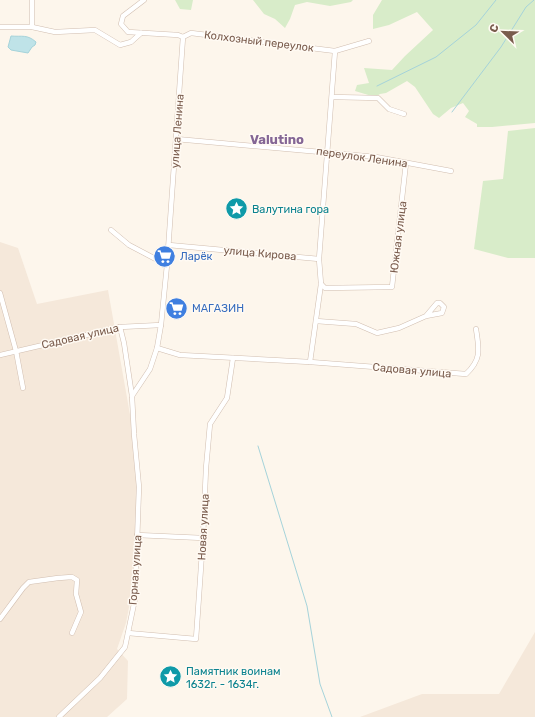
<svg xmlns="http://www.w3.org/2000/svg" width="535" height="717" font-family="Rubik,sans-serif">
	<rect width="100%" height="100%" fill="#fdf6ec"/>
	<g fill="#f5e8da">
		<polygon points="0,242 18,248 37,304 108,290 132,426 138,478 133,586 126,623 117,649 128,661 127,699 107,717 0,717"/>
		<polygon points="535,632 535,717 360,717 422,694 499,694"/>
	</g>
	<g fill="#d8ecc9">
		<polygon points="175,0 193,0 191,10 180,9"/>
		<polygon points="253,0 353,0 351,2 330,6 307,2 295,5 290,19 285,28 275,19 264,14"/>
		<polygon points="382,0 535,0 535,123 492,127 477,127 477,124 465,117 469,111 463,103 451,108 439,118 433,114 415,87 407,81 386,93 380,94 375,97 355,91 357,85 369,83 364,68 392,70 405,56 433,30 417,12 389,25 373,29 373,15"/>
		<polygon points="535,128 535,258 508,258 474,249 483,181 503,179 508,131"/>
	</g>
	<path fill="#bfe3e8" stroke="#a5d3da" d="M11,36C22,37 27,34 36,42L35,45L32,47L28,53L11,50L8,47Z"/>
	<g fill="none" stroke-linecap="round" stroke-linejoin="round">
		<g stroke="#a5d3da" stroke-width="1">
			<polyline points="377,86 436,57 476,25 496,0"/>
			<polyline points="452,112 501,47 526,7 534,0"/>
			<polyline points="258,446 307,606 320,684 332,717"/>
		</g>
		<defs>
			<g id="minor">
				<polyline points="32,0 32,27"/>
				<polyline points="144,0 123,16 121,24 128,32 178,35 183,37"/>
				<polyline points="0,27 32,27 55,32 95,30 120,45 131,42 141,33"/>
				<polyline points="183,37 191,33 335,51 369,41"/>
				<polyline points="332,97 378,98 389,109 404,114"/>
				<polyline points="176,139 376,157 451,171"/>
				<polyline points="111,230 129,245 167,265"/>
				<polyline points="169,245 319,259"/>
				<polyline points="321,284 325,288 392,287 406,163"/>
				<polyline points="0,293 16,351 23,388"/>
				<polyline points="316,321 356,324 377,333 399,328 426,316 442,313 444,307 440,303 437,303 426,316"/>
				<path d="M157,348L180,355L310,362L466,374C482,359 479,349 476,329"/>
				<polyline points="0,355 120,327 161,325"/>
				<polyline points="310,362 321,284 319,259 335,51"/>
				<polyline points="132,396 150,369 157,348 161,325 167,265 183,37"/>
				<polyline points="137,535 203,538"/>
				<polyline points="0,619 23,588 29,582 58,578 72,577 77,580 76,594 81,612 72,633"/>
				<polyline points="128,633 196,639 203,538 206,468 210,424 227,398 233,358"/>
				<polyline points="59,717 100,678 125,647 135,599 139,487 134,434 132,396 124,343 120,327"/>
			</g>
		</defs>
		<use href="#minor" stroke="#d1beb0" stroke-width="5.5"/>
		<use href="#minor" stroke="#fff" stroke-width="4.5"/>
	</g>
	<defs>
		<symbol id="sight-disc" viewBox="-11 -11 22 22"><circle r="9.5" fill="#0f9aa8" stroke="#fffaf3"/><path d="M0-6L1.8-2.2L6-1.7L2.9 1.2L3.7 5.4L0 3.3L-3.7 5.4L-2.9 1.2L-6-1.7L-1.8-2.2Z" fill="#fff"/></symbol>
		<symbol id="supermarket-disc" viewBox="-11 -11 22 22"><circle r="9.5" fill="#3f7fe0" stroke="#fffaf3"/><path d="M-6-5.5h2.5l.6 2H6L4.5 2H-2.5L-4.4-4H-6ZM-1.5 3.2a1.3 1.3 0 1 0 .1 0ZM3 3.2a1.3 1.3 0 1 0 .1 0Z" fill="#fff"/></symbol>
	</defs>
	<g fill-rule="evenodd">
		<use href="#sight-disc" x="224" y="196" width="25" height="25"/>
		<use href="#supermarket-disc" x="152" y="244" width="25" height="25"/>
		<use href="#supermarket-disc" x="164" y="296" width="25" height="25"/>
		<use href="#sight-disc" x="158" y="664" width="25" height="25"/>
	</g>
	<g text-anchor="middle" stroke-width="3" stroke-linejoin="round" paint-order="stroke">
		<g font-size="11" fill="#7a5c4d" stroke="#fffaf3">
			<text transform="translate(259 41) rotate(7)" y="4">Колхозный переулок</text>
			<text transform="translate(177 131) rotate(-86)" y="4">улица Ленина</text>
			<text transform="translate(362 157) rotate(8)" y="4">переулок Ленина</text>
			<text transform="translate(398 237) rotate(-83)" y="4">Южная улица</text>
			<text transform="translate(260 253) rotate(5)" y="4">улица Кирова</text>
			<text transform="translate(80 336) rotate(-13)" y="4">Садовая улица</text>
			<text transform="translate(412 370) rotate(5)" y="4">Садовая улица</text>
			<text transform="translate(203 527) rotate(-87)" y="4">Новая улица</text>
			<text transform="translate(135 570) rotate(-86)" y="4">Горная улица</text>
		</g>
		<g font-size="11" fill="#0d838f" stroke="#fffaf3" text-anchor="start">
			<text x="252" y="213">Валутина гора</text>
			<text x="186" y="675">Памятник воинам<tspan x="186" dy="13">1632г. - 1634г.</tspan></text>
		</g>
		<g font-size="11" fill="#366cbe" stroke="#fffaf3" text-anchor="start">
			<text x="180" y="260">Ларёк</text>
			<text x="192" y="312">МАГАЗИН</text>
		</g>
		<g font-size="13" font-weight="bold" fill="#846695" stroke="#fffaf3">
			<text x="277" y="144">Valutino</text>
		</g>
	</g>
	<g transform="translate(503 32) rotate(293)" stroke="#fffaf3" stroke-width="3" paint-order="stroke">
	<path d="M0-3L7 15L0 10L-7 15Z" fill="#7a5c4d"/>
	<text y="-6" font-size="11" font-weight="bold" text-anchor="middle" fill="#7a5c4d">С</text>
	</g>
</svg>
